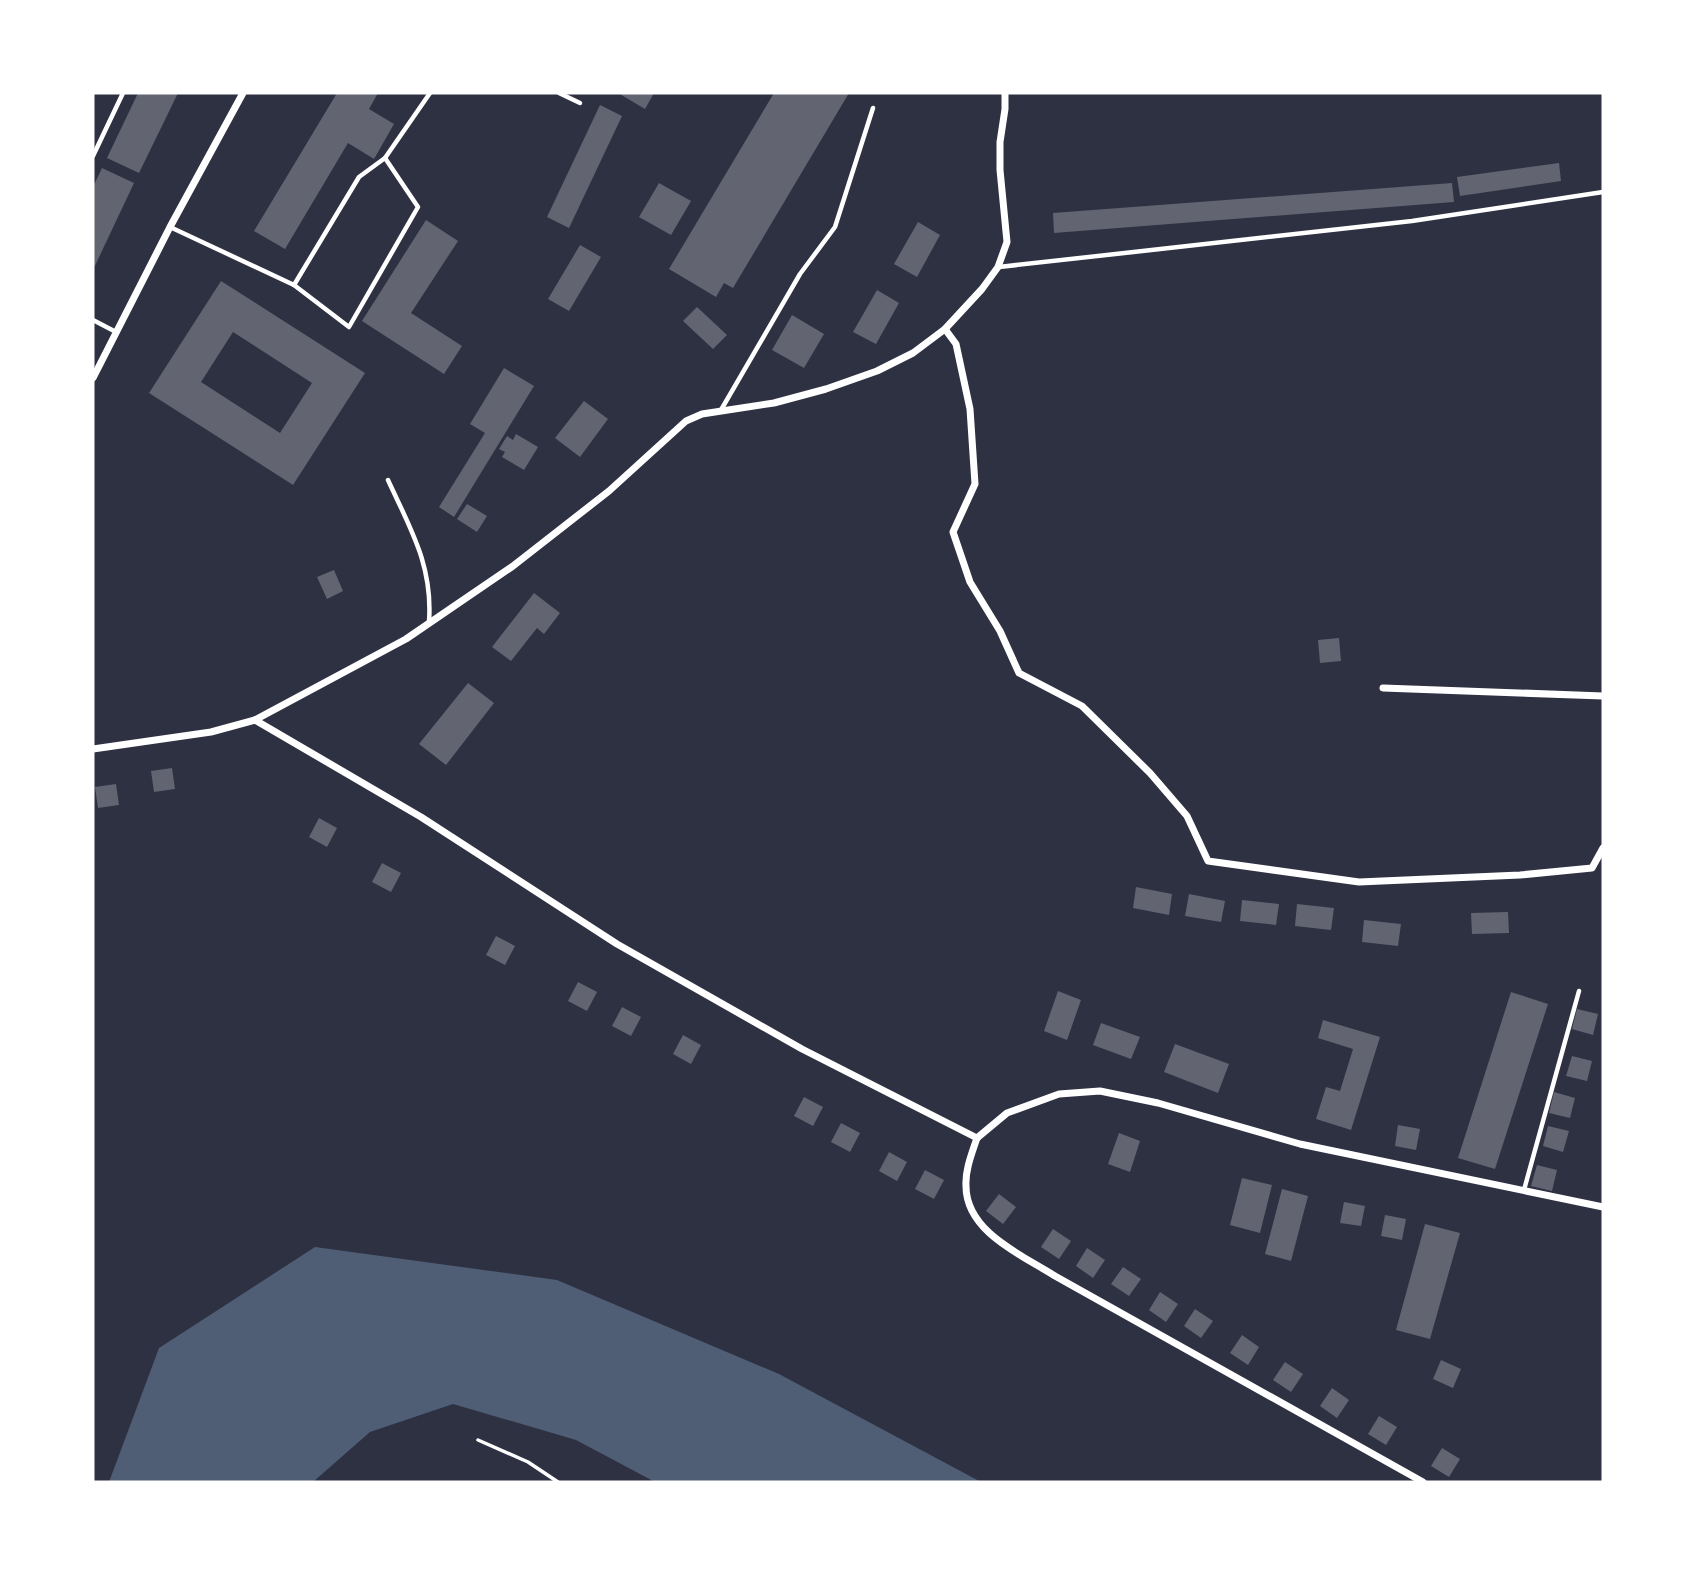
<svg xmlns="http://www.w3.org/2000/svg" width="1696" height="1575" font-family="'Fira Sans',sans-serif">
	<rect width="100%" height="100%" fill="#2d3142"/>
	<polygon fill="#4f5d75" points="315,1247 557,1280 779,1374 981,1482 655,1482 576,1440 453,1404 370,1432 313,1482 109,1482 159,1348"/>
	<g fill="#626471" fill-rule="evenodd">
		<polygon points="138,93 178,93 139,173 107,158"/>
		<polygon points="337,93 378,93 369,109 394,124 374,159 348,143 285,249 254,231"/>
		<polygon points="618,93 654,93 645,109"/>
		<polygon points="774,93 849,93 733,288 724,283 716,297 669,269"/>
		<polygon points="600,105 622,116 569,228 547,217"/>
		<polygon points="1559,163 1561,181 1460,196 1457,177"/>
		<polygon points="102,168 134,183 93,270 93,187"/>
		<polygon points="659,183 691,201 671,235 639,217"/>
		<polygon points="1452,183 1454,202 1054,233 1053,213"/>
		<polygon points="426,220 458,241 411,313 462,346 444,374 362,321"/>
		<polygon points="918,222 940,235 917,277 894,264"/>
		<polygon points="580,245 601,257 569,311 548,299"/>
		<path d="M221,281L365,373L293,485L149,393ZM233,332L312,383L280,433L201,382Z"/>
		<polygon points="877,290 899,303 876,344 853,332"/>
		<polygon points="697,307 727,335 713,349 683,321"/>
		<polygon points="792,315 824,334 804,368 772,350"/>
		<polygon points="504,368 534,386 454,517 439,507 485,433 470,424"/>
		<polygon points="584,401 608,419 580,457 555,438"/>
		<polygon points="516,434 538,447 524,470 502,457 505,452 499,449 507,436 513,440"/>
		<polygon points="467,504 487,516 477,532 457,519"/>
		<polygon points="334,570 343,591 327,599 317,577"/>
		<polygon points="534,593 560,613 544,634 537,628 511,661 492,647"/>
		<polygon points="1339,638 1341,661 1320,663 1318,640"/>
		<polygon points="468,683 494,703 446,765 419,744"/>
		<polygon points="172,768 175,789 154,792 151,771"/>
		<polygon points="116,784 119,805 98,808 95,787"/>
		<polygon points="319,818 337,828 327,847 309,837"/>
		<polygon points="382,863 401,873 391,892 372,882"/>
		<polygon points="1136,887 1172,894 1169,915 1133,908"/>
		<polygon points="1189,894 1225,901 1221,922 1185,916"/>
		<polygon points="1242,900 1279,904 1276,925 1240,921"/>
		<polygon points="1297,904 1334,908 1331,930 1295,926"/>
		<polygon points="1508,912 1509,933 1472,934 1471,913"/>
		<polygon points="1364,920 1401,924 1398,946 1362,942"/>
		<polygon points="496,936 515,946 505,965 486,955"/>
		<polygon points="578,982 597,992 587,1011 568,1001"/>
		<polygon points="1058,991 1081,1000 1067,1040 1044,1031"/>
		<polygon points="1511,992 1548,1004 1495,1169 1458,1158"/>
		<polygon points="622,1007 641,1017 631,1036 612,1026"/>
		<polygon points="1577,1009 1598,1014 1593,1035 1572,1029"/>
		<polygon points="1323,1020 1380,1037 1351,1130 1316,1119 1326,1087 1340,1091 1353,1049 1318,1038"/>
		<polygon points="1101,1023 1140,1037 1131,1059 1093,1045"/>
		<polygon points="683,1035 701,1045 691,1064 673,1054"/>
		<polygon points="1175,1044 1229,1064 1218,1093 1164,1072"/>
		<polygon points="1572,1056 1592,1061 1587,1081 1566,1076"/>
		<polygon points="1554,1092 1575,1098 1570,1118 1549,1113"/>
		<polygon points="804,1097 823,1107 813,1126 794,1116"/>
		<polygon points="841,1123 860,1133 850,1152 831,1142"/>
		<polygon points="1398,1125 1420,1129 1416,1150 1395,1146"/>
		<polygon points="1548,1126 1569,1131 1563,1152 1543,1146"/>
		<polygon points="1119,1133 1140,1141 1130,1172 1108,1164"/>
		<polygon points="889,1152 907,1162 897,1181 879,1171"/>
		<polygon points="1537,1165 1557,1170 1552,1191 1531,1186"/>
		<polygon points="925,1170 944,1180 934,1199 915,1189"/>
		<polygon points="1242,1178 1272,1185 1260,1233 1230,1225"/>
		<polygon points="1282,1189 1308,1196 1291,1261 1265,1254"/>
		<polygon points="999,1194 1016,1207 1003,1224 986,1211"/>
		<polygon points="1344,1202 1365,1206 1361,1226 1340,1223"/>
		<polygon points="1385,1215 1406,1219 1402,1240 1381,1236"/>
		<polygon points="1425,1224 1460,1233 1430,1339 1396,1330"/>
		<polygon points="1053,1229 1071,1241 1059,1259 1041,1247"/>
		<polygon points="1087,1248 1105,1260 1093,1278 1076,1266"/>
		<polygon points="1123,1267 1141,1279 1129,1296 1111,1284"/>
		<polygon points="1160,1292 1178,1304 1166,1322 1149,1310"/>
		<polygon points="1195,1309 1213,1321 1201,1338 1184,1326"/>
		<polygon points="1242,1335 1259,1347 1248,1365 1230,1353"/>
		<polygon points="1441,1360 1461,1369 1453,1388 1433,1379"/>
		<polygon points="1285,1362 1303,1374 1291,1392 1273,1380"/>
		<polygon points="1332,1388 1349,1400 1337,1418 1320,1406"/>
		<polygon points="1379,1416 1397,1427 1386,1445 1368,1434"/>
		<polygon points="1442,1448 1460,1459 1449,1477 1431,1466"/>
	</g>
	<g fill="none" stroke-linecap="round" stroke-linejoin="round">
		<polyline stroke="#fff" stroke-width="3.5" points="478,1440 528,1462 558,1482"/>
		<g stroke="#fff" stroke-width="4.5">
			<polyline points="559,93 580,103"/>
			<polyline points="93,156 123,93"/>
			<polyline points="170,227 294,285 349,327 418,207 385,158"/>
			<polyline points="999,267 1412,221 1603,192"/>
			<polyline points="294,285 359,177 385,158 430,93"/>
			<polyline points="93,320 116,332"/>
			<polyline points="721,410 800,274 835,227 873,108"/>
			<path d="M388,480C411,530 433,566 429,622"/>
			<polyline points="1524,1190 1579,991"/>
		</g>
		<g stroke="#fff" stroke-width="7">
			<polyline points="945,329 956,344 970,409 975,484 953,532 970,582 1000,631 1019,673 1082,706 1150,773 1187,816 1208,861 1359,882 1520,875 1592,868 1603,848"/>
			<polyline points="93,378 170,227 243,93"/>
			<polyline points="1383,688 1603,696"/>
			<polyline points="255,720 421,817 617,944 802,1049 977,1138"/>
			<polyline points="93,749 211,732 255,720 406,639 513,566 609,491 686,421 702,414 774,403 826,389 877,371 913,353 945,329 982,289 998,267 1007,242 1000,170 1000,142 1005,109 1005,93"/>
			<polyline points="977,1138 1007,1113 1059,1094 1100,1091 1158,1103 1300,1144 1603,1207"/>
			<path d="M977,1138C972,1153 965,1170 966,1186C966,1232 1022,1255 1055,1276L1423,1482"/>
		</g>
	</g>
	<rect width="1696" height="1575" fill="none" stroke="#ffffff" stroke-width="189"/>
</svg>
